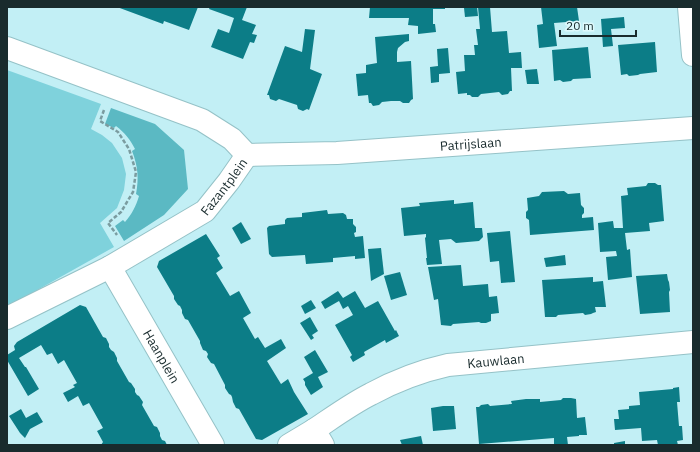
<svg xmlns="http://www.w3.org/2000/svg" width="700" height="452" font-family="'IBM Plex Sans',sans-serif">
	<rect width="100%" height="100%" fill="#c2eff5"/>
	<polygon fill="#7fd2dc" points="7,70 101,104 91,129 102,135 112,143 122,158 126,174 124,190 117,208 100,223 114,247 7,307"/>
	<path fill="#5bb9c3" d="M111,108L155,124L184,150L188,189L164,215L124,241L115,226L123,220L125,222C132,214 136,206 139,196L136,194C139,179 138,166 132,151L135,149C130,139 125,133 116,126L114,128L105,124Z"/>
	<g fill="#0c7d87">
		<polygon points="117,7 198,7 189,30 164,21 163,24"/>
		<polygon points="210,7 247,7 242,20 256,25 252,34 257,35 254,43 250,42 243,59 211,47 218,29 229,33 234,18 209,9"/>
		<polygon points="370,7 445,7 445,9 433,9 433,24 435,24 436,32 418,34 418,26 408,25 409,18 369,18"/>
		<polygon points="477,7 478,16 465,17 464,8"/>
		<polygon points="478,7 490,7 492,32 507,31 509,53 521,52 522,68 511,68 512,91 510,91 508,94 502,95 499,92 481,94 478,97 472,97 470,95 467,95 467,93 458,94 456,72 465,71 464,55 475,55 474,45 478,45 476,29 480,29"/>
		<polygon points="541,7 555,7 555,8 577,7 579,21 554,23 557,46 539,48 537,25 543,24"/>
		<polygon points="624,17 625,28 611,29 613,46 603,47 601,19"/>
		<polygon points="305,29 315,30 310,69 322,74 309,110 307,109 303,111 298,109 297,105 279,99 276,101 270,99 269,95 267,95 285,46 302,52"/>
		<polygon points="409,34 409,41 405,42 398,48 397,52 397,62 411,61 413,99 411,100 409,103 403,103 400,101 391,101 382,102 379,105 373,106 371,103 369,103 368,95 358,96 356,74 366,73 366,65 377,63 375,37"/>
		<polygon points="655,42 657,72 640,74 638,75 629,76 627,74 621,75 618,45"/>
		<polygon points="588,47 591,78 573,79 571,81 563,82 560,80 554,81 552,50"/>
		<polygon points="448,48 450,73 439,74 439,82 431,83 430,67 438,66 437,49"/>
		<polygon points="537,69 539,84 527,84 525,70"/>
		<polygon points="648,183 655,183 658,185 661,185 664,221 649,223 650,231 625,233 627,250 630,249 632,277 608,280 606,257 617,256 616,251 600,252 598,223 613,221 614,228 623,228 621,196 628,195 627,188 646,186"/>
		<polygon points="564,191 568,194 580,193 581,205 584,208 584,213 582,215 582,218 593,217 594,230 530,235 529,220 526,218 526,212 528,210 527,198 539,196 542,192"/>
		<polygon points="454,200 454,204 473,202 475,228 482,228 483,237 479,241 456,243 451,239 439,240 442,264 427,265 426,258 427,258 425,238 426,237 426,234 404,236 401,208 420,206 419,203"/>
		<polygon points="327,210 328,214 343,213 346,215 347,219 353,219 353,224 356,227 356,232 354,233 355,237 363,236 365,258 355,259 355,256 333,258 333,262 306,264 305,255 272,257 269,254 267,228 269,226 285,224 285,220 287,218 302,217 302,213"/>
		<polygon points="241,222 251,239 241,244 232,228"/>
		<polygon points="510,231 515,282 501,283 499,261 490,262 487,233"/>
		<polygon points="206,234 220,256 217,258 223,268 216,273 230,296 239,291 251,313 243,318 255,339 258,337 265,348 281,339 286,348 267,361 281,384 288,379 294,392 308,414 262,440 256,439 239,409 236,408 233,402 232,397 231,395 229,394 225,388 225,385 214,364 211,363 207,357 208,354 206,351 203,350 200,343 200,341 188,320 185,319 182,313 182,310 180,306 178,305 174,299 174,296 157,267 159,261"/>
		<polygon points="381,248 384,274 371,281 368,249"/>
		<polygon points="565,255 566,265 546,267 544,258"/>
		<polygon points="461,265 463,286 488,284 489,297 497,296 499,313 491,314 491,321 486,323 481,323 479,322 453,324 451,326 441,325 438,299 434,300 428,267"/>
		<polygon points="400,272 407,295 391,300 384,276"/>
		<polygon points="667,274 668,280 669,282 670,290 669,292 670,312 640,314 636,276"/>
		<polygon points="593,277 593,282 603,281 606,307 595,307 596,312 593,313 591,314 585,315 583,313 558,315 556,317 545,317 542,280"/>
		<polygon points="338,291 343,298 355,291 365,308 378,301 395,331 396,330 399,336 386,343 385,340 364,352 365,355 353,362 350,357 352,355 335,325 353,315 348,306 343,309 339,301 325,309 321,302"/>
		<polygon points="311,300 316,308 305,314 301,306"/>
		<polygon points="80,305 86,307 103,337 106,338 109,344 109,347 111,350 114,352 117,358 117,361 129,382 131,383 135,389 135,392 137,395 139,396 143,402 142,405 154,426 157,427 160,433 160,436 162,440 165,441 167,445 101,445 103,442 97,431 103,428 89,403 83,406 78,396 68,402 63,393 75,387 73,385 77,383 64,360 58,364 52,353 47,355 41,345 19,358 25,367 26,367 39,389 28,396 7,360 7,355 15,350 14,346 17,342"/>
		<polygon points="310,317 318,331 312,335 314,338 311,340 300,323"/>
		<polygon points="315,350 328,372 318,377 323,387 311,395 305,385 305,382 303,379 313,373 304,357"/>
		<polygon points="679,387 680,402 677,402 679,426 682,426 683,440 677,441 678,445 658,445 657,440 642,441 641,428 615,430 614,419 619,419 618,410 629,409 629,406 640,405 639,392 673,389 673,388"/>
		<polygon points="563,398 571,398 576,399 577,418 585,417 587,435 579,435 579,436 567,437 568,445 554,445 554,438 479,444 476,407 479,407 481,405 488,404 490,406 512,404 511,401 526,399 540,399 540,402 561,400"/>
		<polygon points="443,406 454,406 456,429 433,431 431,408"/>
		<polygon points="21,409 26,418 37,412 43,422 30,429 25,438 20,433 9,416"/>
		<polygon points="421,436 423,445 402,445 400,440"/>
		<polygon points="625,441 625,445 614,445 614,443"/>
	</g>
	<g fill="none" stroke-linecap="round" stroke-linejoin="round">
		<defs>
			<g id="minor">
				<polyline points="689,7 693,55"/>
				<polyline points="7,48 202,120 232,139 247,155"/>
				<path id="s1" d="M247,155L337,153L693,128"/>
				<path id="s2" d="M110,267L213,445"/>
				<path id="s3" d="M7,318L110,267L205,211L229,181L247,155"/>
				<path id="s4" d="M314,430C332,418 351,404 371,394C395,381 421,371 448,365L693,342"/>
				<polyline points="289,445 314,430 323,445"/>
			</g>
		</defs>
		<use href="#minor" stroke="#95c2c7" stroke-width="24"/>
		<polyline stroke="#7b9ca0" stroke-width="2.5" stroke-dasharray="4 2" stroke-linecap="butt" points="104,110 100,121 118,132 129,149 136,172 133,192 121,212 108,223 117,235"/>
		<use href="#minor" stroke="#fff" stroke-width="22"/>
	</g>
	<g text-anchor="middle" stroke-width="4" stroke-linejoin="round" paint-order="stroke">
		<g font-size="13" fill="#192b2d" stroke="#def9fc">
			<text dy="5" stroke="none"><textPath href="#s1" startOffset="224">Patrijslaan</textPath></text>
			<text dy="5" stroke="none"><textPath href="#s3" startOffset="256">Fazantplein</textPath></text>
			<text dy="5" stroke="none"><textPath href="#s2" startOffset="103">Haanplein</textPath></text>
			<text dy="5" stroke="none"><textPath href="#s4" startOffset="198">Kauwlaan</textPath></text>
		</g>
	</g>
	<rect width="700" height="452" fill="none" stroke="#192b2d" stroke-width="16"/>
	<path d="M560 30v6h76v-6" fill="none" stroke="#192b2d" stroke-width="2"/>
	<text x="566" y="30" font-size="12" fill="#192b2d" stroke="#def9fc" stroke-width="3" paint-order="stroke">20 m</text>
</svg>
